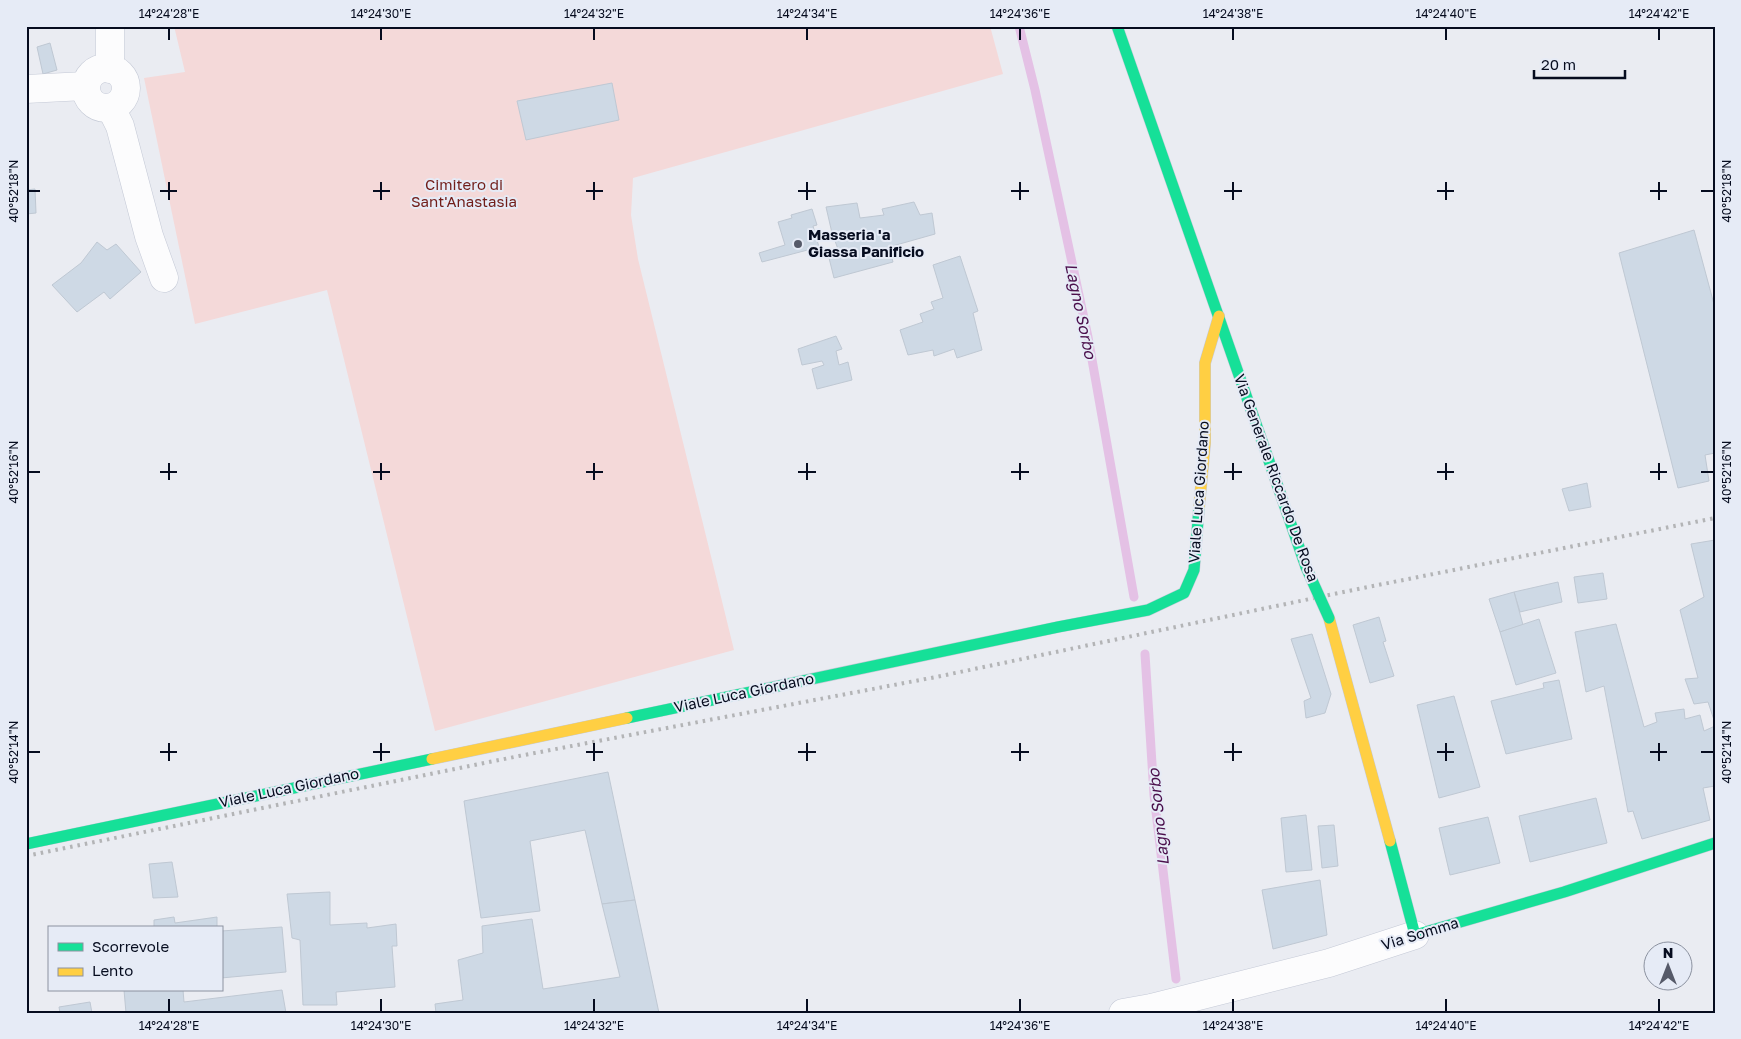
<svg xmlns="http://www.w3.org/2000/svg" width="1741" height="1039" font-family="'Golos Text',sans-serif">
	<rect width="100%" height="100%" fill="#eaecf2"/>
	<polygon fill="#f4d9d9" points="174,26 990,26 1003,74 633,178 631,215 638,259 734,650 435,731 327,290 195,324 144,78 185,72"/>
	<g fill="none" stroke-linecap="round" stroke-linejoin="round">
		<g stroke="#e4c1e5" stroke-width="9">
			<polyline points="1019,26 1035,90 1088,337 1134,597"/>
			<polyline points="1145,654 1154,795 1176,979"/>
		</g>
	</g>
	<g fill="#ced9e5" stroke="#bfc8d3">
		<polygon points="50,43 57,70 43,74 37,47"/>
		<polygon points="612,83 619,120 526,140 517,101"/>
		<polygon points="35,189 36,213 26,214 26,190"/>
		<polygon points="914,202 920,215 932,213 935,234 889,247 893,262 834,278 828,254 838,249 832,233 826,207 857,203 860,218 884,215 882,209"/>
		<polygon points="812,209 817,225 813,226 819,247 762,262 759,253 785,245 778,222 792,218 791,215"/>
		<polygon points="1694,230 1715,308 1715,453 1705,455 1709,481 1678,488 1619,253"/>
		<polygon points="97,242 107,250 116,244 141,272 110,299 104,292 77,312 52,285 81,263"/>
		<polygon points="960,256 978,311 973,313 982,350 957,358 954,349 934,356 933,350 908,355 900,330 923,322 920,314 934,309 931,302 943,298 933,265"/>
		<polygon points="836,336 842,349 836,351 839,365 848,362 852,380 817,389 812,369 824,365 822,361 802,365 798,349"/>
		<polygon points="1587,483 1591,507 1569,511 1562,489"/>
		<polygon points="1715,540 1715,723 1708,702 1694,704 1685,679 1698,678 1680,610 1704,597 1691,544"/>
		<polygon points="1603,573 1607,599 1578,603 1574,577"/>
		<polygon points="1558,582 1562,602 1520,612 1514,592"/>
		<polygon points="1514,592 1523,625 1500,632 1489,599"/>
		<polygon points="1379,617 1386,641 1383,642 1394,676 1370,683 1353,625"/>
		<polygon points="1539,619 1556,673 1516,685 1500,632"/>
		<polygon points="1616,624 1644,727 1657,722 1655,713 1684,709 1685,719 1700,715 1704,731 1715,726 1715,786 1703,788 1710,820 1642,839 1633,811 1628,812 1604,686 1586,692 1575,632"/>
		<polygon points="1312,634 1331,694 1325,713 1306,718 1304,701 1311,698 1291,639"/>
		<polygon points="1559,680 1572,739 1506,754 1491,701 1544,688 1543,683"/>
		<polygon points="1454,696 1480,787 1439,798 1417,705"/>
		<polygon points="608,772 635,900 602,904 585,830 530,841 540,911 481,918 464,801"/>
		<polygon points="1596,798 1607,843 1530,862 1519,816"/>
		<polygon points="1306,815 1312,870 1286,872 1281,818"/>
		<polygon points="1488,817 1500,863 1450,875 1439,828"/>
		<polygon points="1334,825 1338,866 1322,868 1318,826"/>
		<polygon points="172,862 178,897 153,898 149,864"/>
		<polygon points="1320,880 1327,935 1273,949 1262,890"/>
		<polygon points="330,892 330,925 367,923 367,928 396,924 397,946 392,946 395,987 336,992 337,1005 303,1005 300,940 292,938 287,894"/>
		<polygon points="635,900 659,1013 436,1013 435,1004 463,1000 458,960 483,953 482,926 532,919 543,989 620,977 602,904"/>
		<polygon points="174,917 175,923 217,917 217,928 154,928 154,920"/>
		<polygon points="282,927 286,972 221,978 221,931"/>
		<polygon points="124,990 183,990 184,1002 282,990 286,1013 126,1013"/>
		<polygon points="90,1002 92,1013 60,1013 59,1007"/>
	</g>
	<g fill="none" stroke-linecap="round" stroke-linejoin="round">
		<defs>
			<g id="street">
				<circle cx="106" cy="88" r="20"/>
				<polyline points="110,69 110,26"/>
				<polyline points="26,89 85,86"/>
				<polyline points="111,108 120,126 149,236 164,278"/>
				<polyline points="1123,1013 1151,1008 1329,963 1415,935"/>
			</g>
			<g id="fast">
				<polyline points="1117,26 1306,567"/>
				<polyline points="627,718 1058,627 1148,610 1184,593 1194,570 1199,508"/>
				<polyline points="1390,841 1415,935 1564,892 1715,843"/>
				<polyline points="26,844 432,759"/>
			</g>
			<g id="slow">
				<polyline points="1199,508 1205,443 1205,363 1219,316"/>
				<polyline points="1329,618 1390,841"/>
				<polyline points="432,759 627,718"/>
			</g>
		</defs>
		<use href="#street" stroke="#c4c9d6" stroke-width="29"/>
		<use href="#fast" stroke="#c4c9d6" stroke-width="12"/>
		<use href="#slow" stroke="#c4c9d6" stroke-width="12"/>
		<use href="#street" stroke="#fcfcfd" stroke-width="28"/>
		<use href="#fast" stroke="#16e098" stroke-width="11"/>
		<use href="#slow" stroke="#ffcf43" stroke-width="11"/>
		<polyline stroke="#b3b4b6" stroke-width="4" stroke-dasharray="2.5 5" stroke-linecap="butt" points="26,856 519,756 936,677 1348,591 1715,518"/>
		<defs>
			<polyline id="fast-bridge" points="1306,567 1329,618"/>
		</defs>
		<use href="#fast-bridge" stroke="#c4c9d6" stroke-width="12" stroke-linecap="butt"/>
		<use href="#fast-bridge" stroke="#16e098" stroke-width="11"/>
	</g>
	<path fill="none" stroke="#060c1f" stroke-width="2" d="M169,28V40M381,28V40M594,28V40M807,28V40M1020,28V40M1233,28V40M1446,28V40M1659,28V40M169,182V200M381,182V200M594,182V200M807,182V200M1020,182V200M1233,182V200M1446,182V200M1659,182V200M28,191H40M160,191H177M373,191H390M586,191H603M798,191H816M1011,191H1029M1224,191H1242M1437,191H1454M1650,191H1667M1701,191H1714M169,463V480M381,463V480M594,463V480M807,463V480M1020,463V480M1233,463V480M1446,463V480M1659,463V480M28,472H40M160,472H177M373,472H390M586,472H603M798,472H816M1011,472H1029M1224,472H1242M1437,472H1454M1650,472H1667M1701,472H1714M169,743V761M381,743V761M594,743V761M807,743V761M1020,743V761M1233,743V761M1446,743V761M1659,743V761M28,752H40M160,752H177M373,752H390M586,752H603M798,752H816M1011,752H1029M1224,752H1242M1437,752H1454M1650,752H1667M1701,752H1714M169,999V1012M381,999V1012M594,999V1012M807,999V1012M1020,999V1012M1233,999V1012M1446,999V1012M1659,999V1012"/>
	<circle fill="#565a69" stroke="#e6ebf6" stroke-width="2" cx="798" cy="244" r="5"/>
	<g text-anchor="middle" stroke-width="4" stroke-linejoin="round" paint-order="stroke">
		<g font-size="15" fill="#711d19" stroke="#e6ebf6">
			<text x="464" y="190">Cimitero di<tspan x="464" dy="17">Sant'Anastasia</tspan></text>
		</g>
		<g font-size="15" font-weight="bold" fill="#060c1f" stroke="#e6ebf6" text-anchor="start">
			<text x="808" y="240">Masseria 'a<tspan x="808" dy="17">Giassa Panificio</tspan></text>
		</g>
		<g font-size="15" fill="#060c1f" stroke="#e6ebf6">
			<text transform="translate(1276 478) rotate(70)" y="5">Via Generale Riccardo De Rosa</text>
			<text transform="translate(1199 492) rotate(-86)" y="5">Viale Luca Giordano</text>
			<text transform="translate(744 693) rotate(-12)" y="5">Viale Luca Giordano</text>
			<text transform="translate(289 788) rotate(-12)" y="5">Viale Luca Giordano</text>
			<text transform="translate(1420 934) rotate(-17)" y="5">Via Somma</text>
		</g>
		<g font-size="16" font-style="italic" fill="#4b0f4c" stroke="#e6ebf6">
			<text transform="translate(1081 311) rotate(78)" y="6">Lagno Sorbo</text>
			<text transform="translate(1158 817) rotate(-96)" y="6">Lagno Sorbo</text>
		</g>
	</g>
	<rect width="1741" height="1039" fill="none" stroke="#e6ebf6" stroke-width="55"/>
	<rect x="48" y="926" width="175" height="65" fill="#e6ebf6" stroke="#8c92a0"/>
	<rect x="58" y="943" width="25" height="8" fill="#16e098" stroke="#8c92a0"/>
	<text x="92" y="952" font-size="15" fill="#060c1f">Scorrevole</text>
	<rect x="58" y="968" width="25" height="8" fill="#ffcf43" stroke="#8c92a0"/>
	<text x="92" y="976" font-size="15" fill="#060c1f">Lento</text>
	<g transform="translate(1668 966)"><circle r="24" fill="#e6ebf6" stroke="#8c92a0"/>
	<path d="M0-4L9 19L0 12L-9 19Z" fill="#565a69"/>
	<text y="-8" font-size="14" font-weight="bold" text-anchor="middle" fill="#060c1f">N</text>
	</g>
	<path d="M1534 70v8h91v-8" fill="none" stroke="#060c1f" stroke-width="2.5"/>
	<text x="1541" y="70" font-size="15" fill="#060c1f" stroke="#e6ebf6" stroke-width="4" paint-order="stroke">20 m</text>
	<rect x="28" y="28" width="1686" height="984" fill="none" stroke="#060c1f" stroke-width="2"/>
	<g font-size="12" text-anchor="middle" fill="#060c1f">
		<text x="169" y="18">14°24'28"E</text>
		<text x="381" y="18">14°24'30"E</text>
		<text x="594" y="18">14°24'32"E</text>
		<text x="807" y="18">14°24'34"E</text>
		<text x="1020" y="18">14°24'36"E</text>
		<text x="1233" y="18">14°24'38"E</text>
		<text x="1446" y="18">14°24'40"E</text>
		<text x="1659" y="18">14°24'42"E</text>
		<text transform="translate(14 191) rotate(-90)" y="4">40°52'18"N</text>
		<text transform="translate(1727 191) rotate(-90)" y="4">40°52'18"N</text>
		<text transform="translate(14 472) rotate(-90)" y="4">40°52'16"N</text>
		<text transform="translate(1727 472) rotate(-90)" y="4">40°52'16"N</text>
		<text transform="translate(14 752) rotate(-90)" y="4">40°52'14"N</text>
		<text transform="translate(1727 752) rotate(-90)" y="4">40°52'14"N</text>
		<text x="169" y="1030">14°24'28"E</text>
		<text x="381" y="1030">14°24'30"E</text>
		<text x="594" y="1030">14°24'32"E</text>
		<text x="807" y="1030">14°24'34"E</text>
		<text x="1020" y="1030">14°24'36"E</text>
		<text x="1233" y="1030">14°24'38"E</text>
		<text x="1446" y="1030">14°24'40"E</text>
		<text x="1659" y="1030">14°24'42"E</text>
	</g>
</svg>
